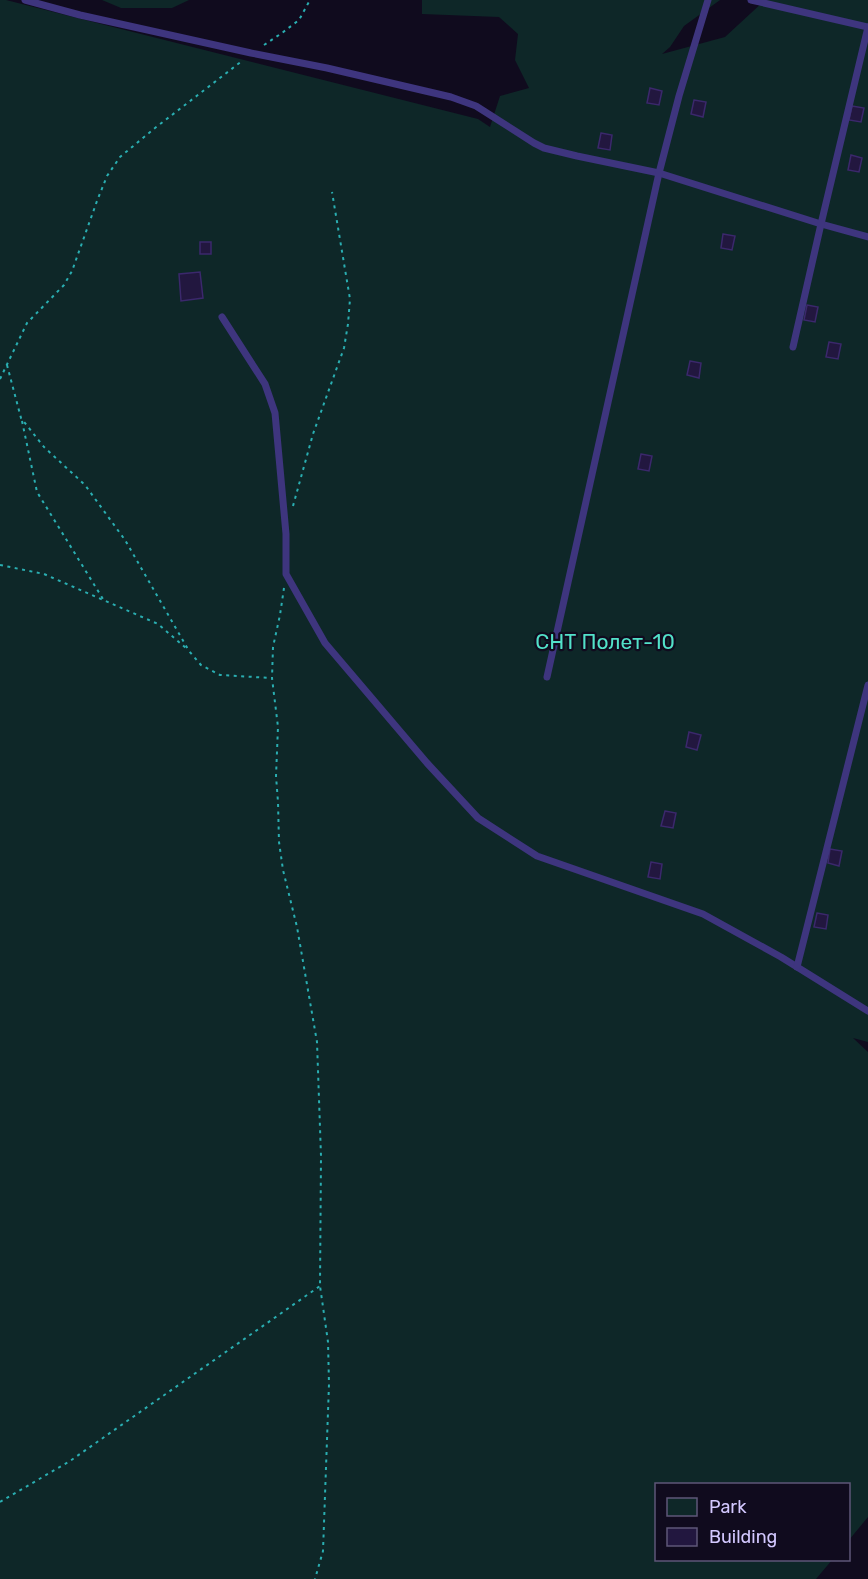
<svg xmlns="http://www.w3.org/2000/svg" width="868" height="1579" font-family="Rubik,sans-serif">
	<rect width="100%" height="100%" fill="#100b1e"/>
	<g fill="#0e2728">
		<polygon points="0,0 6,0 478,119 490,127 500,96 529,88 515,60 518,34 499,17 422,14 422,0 720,0 684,26 670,47 662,54 725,37 765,0 868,0 868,1042 853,1038 868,1052 868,1517 849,1540 848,1484 656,1484 656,1560 832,1560 816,1579 0,1579"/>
		<polygon points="102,0 189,0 172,8 121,8"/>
	</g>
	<g fill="#22173f" stroke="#3b286c" stroke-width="1.5">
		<polygon points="650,88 662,91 659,105 647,103"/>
		<polygon points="694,100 706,102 703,117 691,114"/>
		<polygon points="852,106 864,108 861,122 849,120"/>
		<polygon points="601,133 612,135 610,150 598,148"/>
		<polygon points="851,155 862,158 859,172 848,170"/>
		<polygon points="723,234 735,236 732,250 721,248"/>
		<rect x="200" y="242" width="11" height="12"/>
		<polygon points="200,272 203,298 181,301 179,274"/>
		<polygon points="807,305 818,307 815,322 804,320"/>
		<polygon points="829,342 841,344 838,359 826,357"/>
		<polygon points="690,361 701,363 699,378 687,375"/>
		<polygon points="641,454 652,456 649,471 638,469"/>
		<polygon points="689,732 701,735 697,750 686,747"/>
		<polygon points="665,811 676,813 673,828 661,826"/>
		<polygon points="830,849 842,851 839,866 828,863"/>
		<polygon points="651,862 662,864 660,879 648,877"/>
		<polygon points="817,913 828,915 826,929 814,927"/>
	</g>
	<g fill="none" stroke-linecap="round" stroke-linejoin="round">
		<g stroke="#2aaeb1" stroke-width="2" stroke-dasharray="3 4.5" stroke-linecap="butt">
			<polyline points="264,45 282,33 299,20 310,0"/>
			<polyline points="7,365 21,418 44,447 85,485 125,540 189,651 201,665 220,675 271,678"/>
			<polyline points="0,379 27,323 64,285 72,271 97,201 107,176 120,157 155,128 242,61"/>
			<polyline points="22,421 37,492 103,599"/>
			<polyline points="293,506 313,434 344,348 348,324 350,299 332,192"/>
			<polyline points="0,565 44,574 158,624 187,649"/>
			<polyline points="284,588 280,615 273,647 272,678 278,727 276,776 278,802 279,842 283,870 297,927 317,1042 321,1156 320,1286 328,1342 329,1384 323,1551 315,1579"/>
			<polyline points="0,1502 70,1461 320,1286"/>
		</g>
		<g stroke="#3e357e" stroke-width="7">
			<polyline points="25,0 80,15 251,53 327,68 451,97 476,106 534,143 544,148 577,156 659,173 821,224 868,237"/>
			<polyline points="751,0 868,27"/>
			<polyline points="222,317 265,384 275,413 286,534 286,574 325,643 427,763 478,818 537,856 703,914 781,957 868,1011"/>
			<polyline points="793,347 821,224 868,27"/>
			<polyline points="547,677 659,173 679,96 708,0"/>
			<polyline points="797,967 868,685"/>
		</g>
	</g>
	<g text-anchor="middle" stroke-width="4.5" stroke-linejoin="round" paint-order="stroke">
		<g font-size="21" fill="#52e1c9" stroke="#100b1e">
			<text x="605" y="649">СНТ Полет-10</text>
		</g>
	</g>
	<rect x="655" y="1483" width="195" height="78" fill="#100b1e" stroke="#5e5778" stroke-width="1.5"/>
	<rect x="667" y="1498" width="30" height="18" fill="#0e2728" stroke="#5e5778" stroke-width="1.5"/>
	<text x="709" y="1513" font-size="18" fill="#d3c8ff">Park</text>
	<rect x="667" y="1528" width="30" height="18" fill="#22173f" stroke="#5e5778" stroke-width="1.5"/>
	<text x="709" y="1543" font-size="18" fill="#d3c8ff">Building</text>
</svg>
